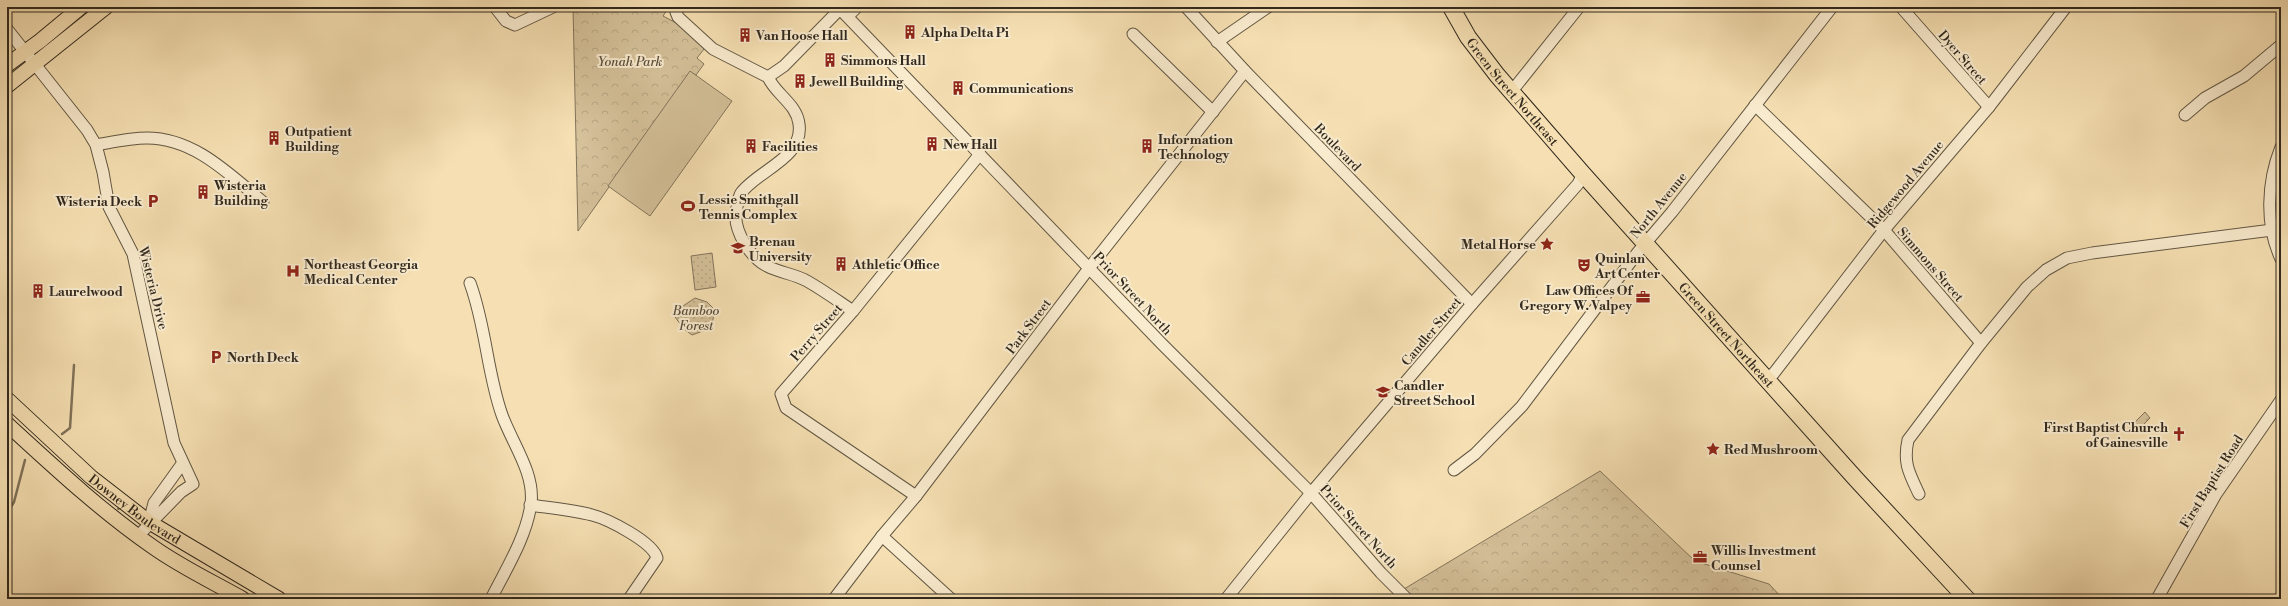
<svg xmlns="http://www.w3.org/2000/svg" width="2288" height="606" font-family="'Libre Bodoni',serif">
	<defs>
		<pattern id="cemetery-stones" width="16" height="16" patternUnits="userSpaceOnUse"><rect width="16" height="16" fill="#d5c19a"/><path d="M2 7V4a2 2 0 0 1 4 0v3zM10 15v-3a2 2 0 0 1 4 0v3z" fill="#b7a684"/></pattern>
		<pattern id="park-crowns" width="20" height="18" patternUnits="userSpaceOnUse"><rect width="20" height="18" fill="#d5c19a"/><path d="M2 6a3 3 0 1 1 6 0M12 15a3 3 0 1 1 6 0" fill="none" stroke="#b7a684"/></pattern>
		<pattern id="garden-dots" width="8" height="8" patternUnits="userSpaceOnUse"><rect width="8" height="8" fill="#d5c19a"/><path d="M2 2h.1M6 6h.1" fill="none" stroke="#b7a684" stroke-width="1.8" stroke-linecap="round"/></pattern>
	</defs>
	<rect width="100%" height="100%" fill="#f6e0b3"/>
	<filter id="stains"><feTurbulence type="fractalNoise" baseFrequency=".005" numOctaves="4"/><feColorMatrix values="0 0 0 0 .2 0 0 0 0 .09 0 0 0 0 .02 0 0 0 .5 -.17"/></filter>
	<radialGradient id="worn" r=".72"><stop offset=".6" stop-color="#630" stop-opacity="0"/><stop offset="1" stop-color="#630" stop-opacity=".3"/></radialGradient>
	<polygon fill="url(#cemetery-stones)" stroke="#83755c" points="2145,412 2150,418 2135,433 2129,428"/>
	<g fill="url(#park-crowns)" stroke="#83755c">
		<polygon points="573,7 669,7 663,16 682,26 704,49 697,58 704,64 696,75 690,72 578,231"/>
		<polygon points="1600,471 1695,561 1769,584 1783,599 1405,599 1399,592"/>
	</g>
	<g fill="url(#garden-dots)" stroke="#83755c">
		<polygon points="712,253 716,287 695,290 691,256"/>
		<polygon points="695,298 707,302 715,310 711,328 692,335 684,329 675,317 677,310"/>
	</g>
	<polygon fill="#d5c19a" stroke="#83755c" points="690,71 732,101 650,216 608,186"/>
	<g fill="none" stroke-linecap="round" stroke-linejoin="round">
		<g stroke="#7f7259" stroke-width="2.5">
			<polyline points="62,434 70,428 74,365"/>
			<polyline points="7,513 14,502 25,460"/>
		</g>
		<defs>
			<g id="minor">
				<polyline points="495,7 506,21 515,25 553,7"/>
				<path d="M679,7L676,12L678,17L713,49L768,77C775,94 797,104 799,124C804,158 758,170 741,193C738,197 737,208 736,213C734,232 751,258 767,266C780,273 795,274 807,281C823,290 838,301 853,311"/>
				<polyline points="838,7 1161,343 1311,493 1381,573 1407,599"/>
				<polyline points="1186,7 1245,71 1472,304"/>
				<polyline points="1901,7 1989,107"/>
				<polyline points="848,16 857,7"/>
				<polyline points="7,29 87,130 96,145 103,172 109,207 133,254 174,443 193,484 181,492 138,536"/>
				<polyline points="1133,34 1213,112"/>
				<polyline points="1217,42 1268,7"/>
				<polyline points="768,77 784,66 840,9"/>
				<polyline points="1512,91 1579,7"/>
				<polyline points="1755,105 1884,230 1981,343"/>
				<polyline points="2185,115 2205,98 2244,76 2281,45"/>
				<path d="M96,145C113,142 130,138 147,138C194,138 229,174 263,202"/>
				<path d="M2281,147C2267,182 2265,225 2281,259"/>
				<path d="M470,283C486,326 487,373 502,415C512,443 535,473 531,504C526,538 506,569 491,599"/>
				<polyline points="1766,380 1774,373 1884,230 1989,107 2066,7"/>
				<polyline points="1454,470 1475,454 1522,406 1638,252 1672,212 1832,7"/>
				<path d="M1919,494C1909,473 1903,463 1908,440L1981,343L2027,287L2046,270L2067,258L2092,253L2272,230"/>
				<polyline points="916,496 786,408 781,394 853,311 980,154"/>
				<path d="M530,505C551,508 572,510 592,515C608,519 653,542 657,558L629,599"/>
				<polyline points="149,522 154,503 182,464"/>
				<polyline points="882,536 951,599"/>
				<polyline points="834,599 882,536 916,496 1090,267 1245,71"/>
				<polyline points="1226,599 1311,493 1472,304 1578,184 1583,174"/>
				<polyline points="2157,599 2216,494 2281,400"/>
			</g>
			<g id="major">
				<polyline points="7,65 40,41 81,7"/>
				<polyline points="7,86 106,7"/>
				<path id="s1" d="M7,399L91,477L149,522L279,599"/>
				<path d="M7,424C54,467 101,511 153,547C181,567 213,582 243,599"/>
			</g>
			<g id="highway">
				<path id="s2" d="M1451,7L1468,37L1497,75L1583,174L1855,478L1967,599"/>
			</g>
		</defs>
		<use href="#minor" stroke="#625743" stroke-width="13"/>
		<use href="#major" stroke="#31291e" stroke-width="16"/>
		<use href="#highway" stroke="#31291e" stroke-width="18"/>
		<use href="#minor" stroke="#f9ebce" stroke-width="11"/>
		<use href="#major" stroke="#f6e0b3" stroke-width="14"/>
		<use href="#highway" stroke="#f6e0b3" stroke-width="16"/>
	</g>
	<defs>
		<symbol id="building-bare" viewBox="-9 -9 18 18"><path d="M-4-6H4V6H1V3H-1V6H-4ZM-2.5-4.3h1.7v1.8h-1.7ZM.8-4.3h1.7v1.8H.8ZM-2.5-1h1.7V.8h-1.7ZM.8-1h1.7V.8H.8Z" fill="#8f2418" stroke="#f9ebce" stroke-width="2.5" paint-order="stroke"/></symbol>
		<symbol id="parking-bare" viewBox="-9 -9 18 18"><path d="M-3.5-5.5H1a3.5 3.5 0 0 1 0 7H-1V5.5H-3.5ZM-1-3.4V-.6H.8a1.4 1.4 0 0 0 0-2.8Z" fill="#8f2418" stroke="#f9ebce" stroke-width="2.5" paint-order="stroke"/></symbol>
		<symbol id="stadium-bare" viewBox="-9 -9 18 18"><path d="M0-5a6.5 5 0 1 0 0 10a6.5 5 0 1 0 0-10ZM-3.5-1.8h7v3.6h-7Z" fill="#8f2418" stroke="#f9ebce" stroke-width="2.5" paint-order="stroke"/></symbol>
		<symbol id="sight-bare" viewBox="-9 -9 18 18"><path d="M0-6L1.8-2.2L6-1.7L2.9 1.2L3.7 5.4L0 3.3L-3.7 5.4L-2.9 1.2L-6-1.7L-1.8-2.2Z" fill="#8f2418" stroke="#f9ebce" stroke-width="2.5" paint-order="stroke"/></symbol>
		<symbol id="university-bare" viewBox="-9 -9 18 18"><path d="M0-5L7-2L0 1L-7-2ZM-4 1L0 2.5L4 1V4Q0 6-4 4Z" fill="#8f2418" stroke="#f9ebce" stroke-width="2.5" paint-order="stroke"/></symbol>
		<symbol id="theatre-bare" viewBox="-9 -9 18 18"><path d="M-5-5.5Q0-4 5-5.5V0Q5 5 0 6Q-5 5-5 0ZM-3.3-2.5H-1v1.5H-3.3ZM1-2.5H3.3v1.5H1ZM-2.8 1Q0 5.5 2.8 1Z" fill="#8f2418" stroke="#f9ebce" stroke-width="2.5" paint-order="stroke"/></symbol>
		<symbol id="hospital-bare" viewBox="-9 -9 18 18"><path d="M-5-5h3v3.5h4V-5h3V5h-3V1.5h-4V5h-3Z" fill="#8f2418" stroke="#f9ebce" stroke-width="2.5" paint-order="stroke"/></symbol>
		<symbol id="office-bare" viewBox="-9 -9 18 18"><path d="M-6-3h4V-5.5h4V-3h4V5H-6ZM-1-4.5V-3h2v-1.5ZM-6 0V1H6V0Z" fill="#8f2418" stroke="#f9ebce" stroke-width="2.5" paint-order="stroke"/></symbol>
		<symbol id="school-bare" viewBox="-9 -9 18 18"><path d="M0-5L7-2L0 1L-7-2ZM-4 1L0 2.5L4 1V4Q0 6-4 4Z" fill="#8f2418" stroke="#f9ebce" stroke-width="2.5" paint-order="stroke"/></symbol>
		<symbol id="church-bare" viewBox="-9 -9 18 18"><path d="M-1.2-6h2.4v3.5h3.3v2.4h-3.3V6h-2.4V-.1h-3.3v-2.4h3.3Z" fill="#8f2418" stroke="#f9ebce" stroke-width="2.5" paint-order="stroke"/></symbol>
	</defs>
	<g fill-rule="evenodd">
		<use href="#building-bare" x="900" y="22" width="20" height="20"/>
		<use href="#building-bare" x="735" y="25" width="20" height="20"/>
		<use href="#building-bare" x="820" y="50" width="20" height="20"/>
		<use href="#building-bare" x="790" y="71" width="20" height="20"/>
		<use href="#building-bare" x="948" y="78" width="20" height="20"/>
		<use href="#building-bare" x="264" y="128" width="20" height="20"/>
		<use href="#building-bare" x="922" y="134" width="20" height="20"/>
		<use href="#building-bare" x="741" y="136" width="20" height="20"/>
		<use href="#building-bare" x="1137" y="136" width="20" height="20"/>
		<use href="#building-bare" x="193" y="182" width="20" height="20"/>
		<use href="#parking-bare" x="143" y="191" width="20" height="20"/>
		<use href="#stadium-bare" x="678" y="196" width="20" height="20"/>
		<use href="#sight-bare" x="1537" y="234" width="20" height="20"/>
		<use href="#university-bare" x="728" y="238" width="20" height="20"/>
		<use href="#building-bare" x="831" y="254" width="20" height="20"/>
		<use href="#theatre-bare" x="1574" y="255" width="20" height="20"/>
		<use href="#hospital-bare" x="283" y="261" width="20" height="20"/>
		<use href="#building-bare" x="28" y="281" width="20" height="20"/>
		<use href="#office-bare" x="1633" y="287" width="20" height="20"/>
		<use href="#parking-bare" x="206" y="347" width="20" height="20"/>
		<use href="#school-bare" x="1373" y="382" width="20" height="20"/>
		<use href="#church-bare" x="2169" y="424" width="20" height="20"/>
		<use href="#sight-bare" x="1703" y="439" width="20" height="20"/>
		<use href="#office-bare" x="1690" y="547" width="20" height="20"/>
	</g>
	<g text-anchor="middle" stroke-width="4" stroke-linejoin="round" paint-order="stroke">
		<g font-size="13" font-weight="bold" fill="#31291e" stroke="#f9ebce" text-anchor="start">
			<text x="921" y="37">Alpha Delta Pi</text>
			<text x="756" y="40">Van Hoose Hall</text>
			<text x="841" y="65">Simmons Hall</text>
			<text x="811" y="86">Jewell Building</text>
			<text x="969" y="93">Communications</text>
			<text x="285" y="136">Outpatient<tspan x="285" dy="15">Building</tspan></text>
			<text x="1158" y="144">Information<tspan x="1158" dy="15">Technology</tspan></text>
			<text x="943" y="149">New Hall</text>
			<text x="762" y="151">Facilities</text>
			<text x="214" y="190">Wisteria<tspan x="214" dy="15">Building</tspan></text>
			<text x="699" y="204">Lessie Smithgall<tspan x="699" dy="15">Tennis Complex</tspan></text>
			<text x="142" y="206" text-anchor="end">Wisteria Deck</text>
			<text x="749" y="246">Brenau<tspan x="749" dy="15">University</tspan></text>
			<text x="1536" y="249" text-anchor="end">Metal Horse</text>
			<text x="1595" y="263">Quinlan<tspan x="1595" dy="15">Art Center</tspan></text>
			<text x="304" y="269">Northeast Georgia<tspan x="304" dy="15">Medical Center</tspan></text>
			<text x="852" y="269">Athletic Office</text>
			<text x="1632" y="295" text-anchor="end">Law Offices Of<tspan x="1632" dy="15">Gregory W. Valpey</tspan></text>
			<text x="49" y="296">Laurelwood</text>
			<text x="227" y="362">North Deck</text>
			<text x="1394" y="390">Candler<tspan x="1394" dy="15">Street School</tspan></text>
			<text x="2168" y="432" text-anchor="end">First Baptist Church<tspan x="2168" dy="15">of Gainesville</tspan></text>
			<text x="1724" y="454">Red Mushroom</text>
			<text x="1711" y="555">Willis Investment<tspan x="1711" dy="15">Counsel</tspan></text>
		</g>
		<g font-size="13" fill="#31291e" stroke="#f9ebce">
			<text transform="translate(1963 57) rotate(49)" y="5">Dyer Street</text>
			<text dy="5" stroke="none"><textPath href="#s2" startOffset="105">Green Street Northeast</textPath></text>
			<text transform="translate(1338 147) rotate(46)" y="5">Boulevard</text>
			<text transform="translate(1905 184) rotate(-50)" y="5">Ridgewood Avenue</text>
			<text transform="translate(1658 205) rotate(-51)" y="5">North Avenue</text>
			<text transform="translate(1931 264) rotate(49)" y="5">Simmons Street</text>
			<text transform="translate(154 288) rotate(76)" y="5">Wisteria Drive</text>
			<text transform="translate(1133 293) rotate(47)" y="5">Prior Street North</text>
			<text transform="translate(1028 326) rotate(-53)" y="5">Park Street</text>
			<text transform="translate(1431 331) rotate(-50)" y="5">Candler Street</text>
			<text transform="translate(816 332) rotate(-49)" y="5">Perry Street</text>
			<text dy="5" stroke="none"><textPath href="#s2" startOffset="429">Green Street Northeast</textPath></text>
			<text transform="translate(2211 481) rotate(-58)" y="5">First Baptist Road</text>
			<text dy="5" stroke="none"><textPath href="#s1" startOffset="169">Downey Boulevard</textPath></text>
			<text transform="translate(1359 526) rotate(48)" y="5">Prior Street North</text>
		</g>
		<g font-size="13" font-style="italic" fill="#5a4f3d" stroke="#f9ebce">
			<text x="630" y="66">Yonah Park</text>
			<text x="696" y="315">Bamboo<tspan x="696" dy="15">Forest</tspan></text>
		</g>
	</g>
	<rect width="2288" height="606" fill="none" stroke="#f6e0b3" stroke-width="24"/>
	<rect x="8" y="8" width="2272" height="590" fill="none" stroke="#31291e" stroke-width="2"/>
	<rect x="12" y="12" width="2264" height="582" fill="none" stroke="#31291e"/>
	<rect width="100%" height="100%" filter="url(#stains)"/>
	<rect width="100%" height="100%" fill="url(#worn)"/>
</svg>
